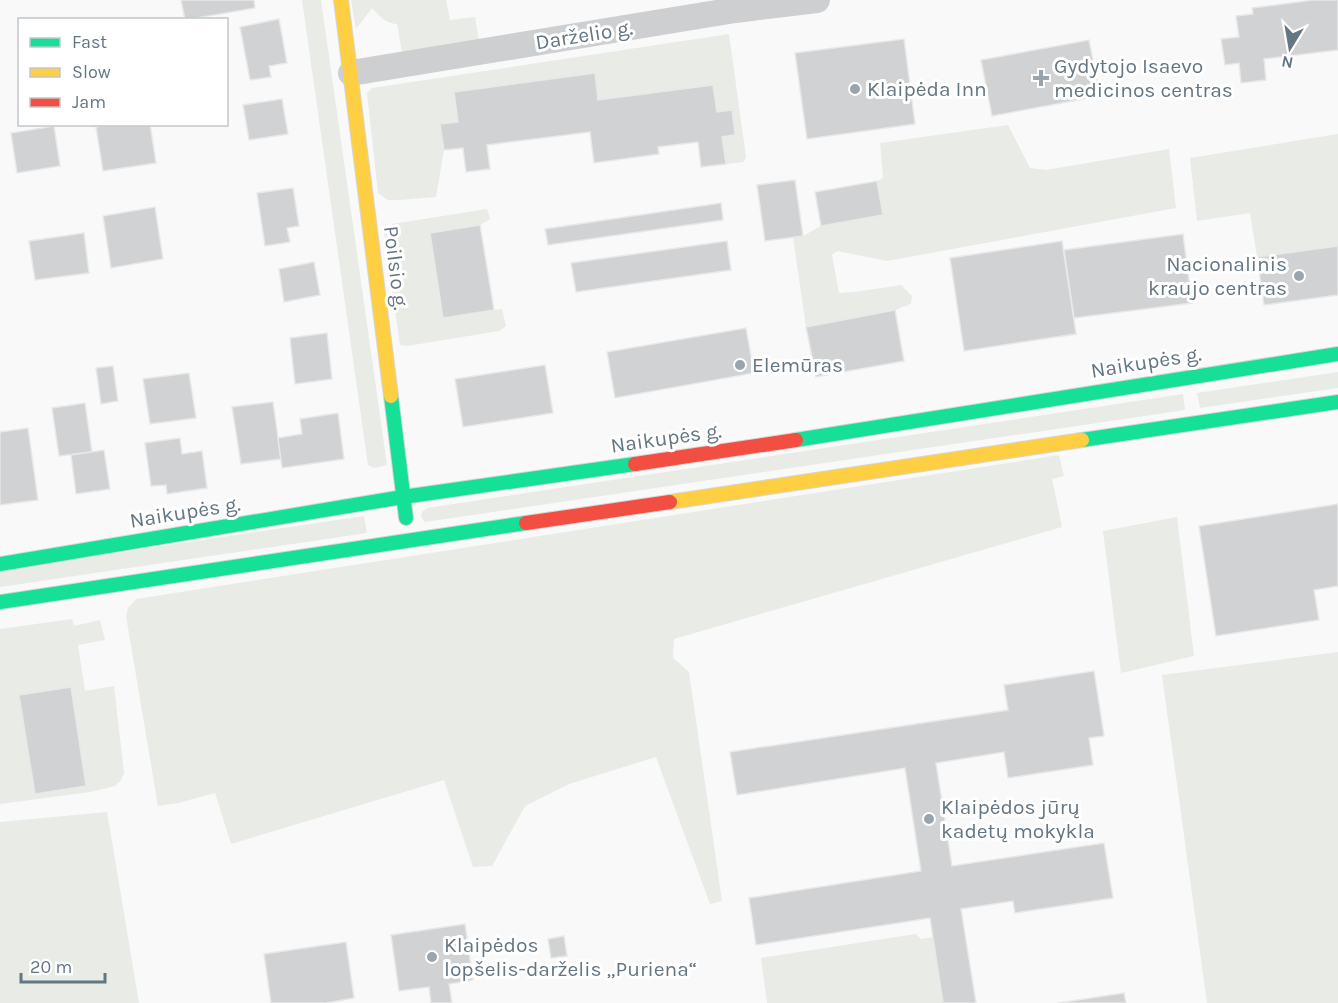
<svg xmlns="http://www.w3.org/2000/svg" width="1338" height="1003" font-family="Karla,sans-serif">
	<rect width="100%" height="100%" fill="#f9f9f9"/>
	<g fill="#e8ebe6">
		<polygon points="302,0 321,0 387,465 374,468 368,465"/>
		<path d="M351,0H446L450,20L475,17L479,41L402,53L397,24C385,23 380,17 372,8L356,29Z"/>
		<polygon points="729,34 746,157 744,162 726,164 722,137 735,135 732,110 717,112 713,85 598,100 594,73 454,92 458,122 440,124 444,150 436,197 399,200 388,200 378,193 367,93 372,88"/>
		<polygon points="1008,125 1030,168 1046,170 1169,149 1176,208 887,261 837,251 832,255 839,293 855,292 901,285 912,296 911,304 895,310 806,327 793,237 803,236 821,226 883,215 877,181 883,178 880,143"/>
		<polygon points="1338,134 1338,246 1257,257 1250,213 1197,221 1190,158"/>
		<polygon points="487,209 490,219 480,225 430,233 443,318 502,309 506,326 499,331 407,346 400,345 384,232 392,224"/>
		<polygon points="1338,372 1338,388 1200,408 1197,393"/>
		<polygon points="1183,394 1185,410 425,522 421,517 422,512 427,508"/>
		<polygon points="1059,455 1064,476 1052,479 1062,527 674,639 673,658 689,672 722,901 710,904 656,757 569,784 525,806 492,866 473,867 444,780 231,844 215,793 178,803 158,806 126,616 128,608 136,599"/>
		<polygon points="364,516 367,533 0,587 0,570"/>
		<polygon points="1177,517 1194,656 1121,673 1103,531"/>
		<polygon points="72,619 74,626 100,620 105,640 78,645 85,691 114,686 124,773 121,780 115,786 90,792 0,804 0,629"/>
		<polygon points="1338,652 1338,1003 1207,1003 1162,675"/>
		<polygon points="107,812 139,1003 0,1003 0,822"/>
		<polygon points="916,934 921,939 933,937 943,1003 767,1003 761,958"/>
	</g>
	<g fill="#d0d2d3" stroke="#e8e8e8" stroke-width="1.5">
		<polygon points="181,0 254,0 255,8 185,20"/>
		<polygon points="1313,0 1338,0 1338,50 1264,59 1266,80 1241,83 1239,63 1225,65 1221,39 1239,37 1236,16 1253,14 1252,8"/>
		<polygon points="279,19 287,63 269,66 271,77 250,80 240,27"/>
		<polygon points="904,39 915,124 807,139 795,53"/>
		<polygon points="1089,40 1100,96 992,116 981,60"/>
		<polygon points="595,73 598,100 713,85 717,112 732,110 735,135 722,137 726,164 701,167 698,142 658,147 659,154 594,163 590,132 487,145 490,169 466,172 463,148 444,150 440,124 458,122 454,92"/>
		<polygon points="282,99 288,134 249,140 243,105"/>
		<polygon points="111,124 150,124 156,163 103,171 96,127"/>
		<polygon points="54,126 60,166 17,173 11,133"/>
		<polygon points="795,180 803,236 765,241 757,185"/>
		<polygon points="877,181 883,215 821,226 815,192"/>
		<polygon points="293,188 299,226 287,228 290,242 265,246 257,193"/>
		<polygon points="721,203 723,220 548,245 545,229"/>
		<polygon points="155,207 163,259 111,268 103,216"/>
		<polygon points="480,225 494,310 443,318 430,233"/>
		<polygon points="84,233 89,273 35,280 29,241"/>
		<polygon points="1183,234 1192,303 1074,318 1064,250"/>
		<polygon points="727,241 731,270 576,292 571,263"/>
		<polygon points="1062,241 1076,334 964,351 950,258"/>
		<polygon points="1338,246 1338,295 1264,305 1257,257"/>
		<polygon points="314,262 320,295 284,302 279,269"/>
		<polygon points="895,310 904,361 816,377 806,327"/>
		<polygon points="746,328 754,373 615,398 607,352"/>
		<polygon points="327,333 332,379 295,384 290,338"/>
		<polygon points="545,365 553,413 463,427 455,379"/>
		<polygon points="113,366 118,401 101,404 96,368"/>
		<polygon points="189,373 196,418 150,424 143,379"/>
		<polygon points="273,402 281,459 241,464 232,407"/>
		<polygon points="85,403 92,452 59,456 52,408"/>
		<polygon points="338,413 344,459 282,468 278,438 302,434 300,419"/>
		<polygon points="28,428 38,500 0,505 0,432"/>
		<polygon points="180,438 182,454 202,451 207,488 167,494 166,485 151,486 145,443"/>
		<polygon points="104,450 110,489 76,494 71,455"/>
		<polygon points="1338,504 1338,586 1314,590 1319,620 1216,636 1199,526"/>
		<polygon points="1094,671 1104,736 1089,738 1093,765 1008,778 1004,752 936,763 952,866 1104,843 1113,898 1015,913 1013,901 961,909 976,1003 943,1003 930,918 756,945 749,898 921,871 905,768 737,795 730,752 1008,710 1004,685"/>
		<polygon points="71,687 86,786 35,794 19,695"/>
		<polygon points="465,924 473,980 449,984 452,1003 431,1003 429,987 399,991 391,935"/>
		<polygon points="564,936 567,956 551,958 548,939"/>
		<polygon points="346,942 354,998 326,1003 271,1003 264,954"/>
		<polygon points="1124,993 1126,1003 1058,1003"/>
	</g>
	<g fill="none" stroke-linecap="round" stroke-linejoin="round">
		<defs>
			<g id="fast">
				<polyline points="391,396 406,518"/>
				<polyline points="796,440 1338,354"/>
				<polyline points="1082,440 1338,402"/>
				<polyline points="0,564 403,497 635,464"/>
				<polyline points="0,602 526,523"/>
			</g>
			<g id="slow">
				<polyline points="341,0 391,396"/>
				<polyline points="670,502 1082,440"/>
			</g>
			<g id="jam">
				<polyline points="635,464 796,440"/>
				<polyline points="526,523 670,502"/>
			</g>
		</defs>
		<use href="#fast" stroke="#d5d6d7" stroke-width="16"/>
		<use href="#slow" stroke="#d5d6d7" stroke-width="16"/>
		<use href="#jam" stroke="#d5d6d7" stroke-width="16"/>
		<polyline stroke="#cecfd0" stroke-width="26" points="351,73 735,10 817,0"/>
		<use href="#fast" stroke="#16e098" stroke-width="14"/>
		<use href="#slow" stroke="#ffcf43" stroke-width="14"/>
		<use href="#jam" stroke="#f24e42" stroke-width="14"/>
	</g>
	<g fill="#99a4ac" stroke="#fff" stroke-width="2">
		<path d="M1038 69h6v6h6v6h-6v6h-6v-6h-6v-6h6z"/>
		<circle cx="855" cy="89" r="6"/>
		<circle cx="1299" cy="276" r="6"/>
		<circle cx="740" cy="365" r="6"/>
		<circle cx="929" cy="819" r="6"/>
		<circle cx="432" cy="957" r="6"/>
	</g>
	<g text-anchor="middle" stroke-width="6" stroke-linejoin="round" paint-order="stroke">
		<g font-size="21" fill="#657683" stroke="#fff">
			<text transform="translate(584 35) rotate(-9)" y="7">Darželio g.</text>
			<text transform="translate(396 268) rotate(83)" y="7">Poilsio g.</text>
			<text transform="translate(1146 362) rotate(-9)" y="7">Naikupės g.</text>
			<text transform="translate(666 438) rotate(-8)" y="7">Naikupės g.</text>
			<text transform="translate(185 512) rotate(-9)" y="7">Naikupės g.</text>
		</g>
		<g font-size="21" fill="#657683" stroke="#fff" text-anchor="start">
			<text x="1054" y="73">Gydytojo Isaevo<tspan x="1054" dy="24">medicinos centras</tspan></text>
			<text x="867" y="96">Klaipėda Inn</text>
			<text x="1287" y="271" text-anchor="end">Nacionalinis<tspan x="1287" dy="24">kraujo centras</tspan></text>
			<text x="752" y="372">Elemūras</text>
			<text x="941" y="814">Klaipėdos jūrų<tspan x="941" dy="24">kadetų mokykla</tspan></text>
			<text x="444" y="952">Klaipėdos<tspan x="444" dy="24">lopšelis-darželis „Puriena“</tspan></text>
		</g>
	</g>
	<rect x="18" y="18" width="210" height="108" fill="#ffffff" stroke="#c1c8cd" stroke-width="1.5"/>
	<rect x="30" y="38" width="30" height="9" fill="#16e098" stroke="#c1c8cd" stroke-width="1.5"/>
	<text x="72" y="48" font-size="18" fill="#657683">Fast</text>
	<rect x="30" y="68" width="30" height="9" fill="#ffcf43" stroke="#c1c8cd" stroke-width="1.5"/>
	<text x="72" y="78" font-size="18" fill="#657683">Slow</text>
	<rect x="30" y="98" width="30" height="9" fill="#f24e42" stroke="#c1c8cd" stroke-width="1.5"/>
	<text x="72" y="108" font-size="18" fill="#657683">Jam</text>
	<g transform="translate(1290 48) rotate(191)" stroke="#ffffff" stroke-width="4.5" paint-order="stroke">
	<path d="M0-4.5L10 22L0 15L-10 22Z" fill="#657683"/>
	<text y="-9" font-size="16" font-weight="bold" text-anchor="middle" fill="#657683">N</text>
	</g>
	<path d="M21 973v9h84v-9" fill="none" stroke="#657683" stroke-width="3"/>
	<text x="30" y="973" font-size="18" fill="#657683" stroke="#ffffff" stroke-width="4.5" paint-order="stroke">20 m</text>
</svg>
